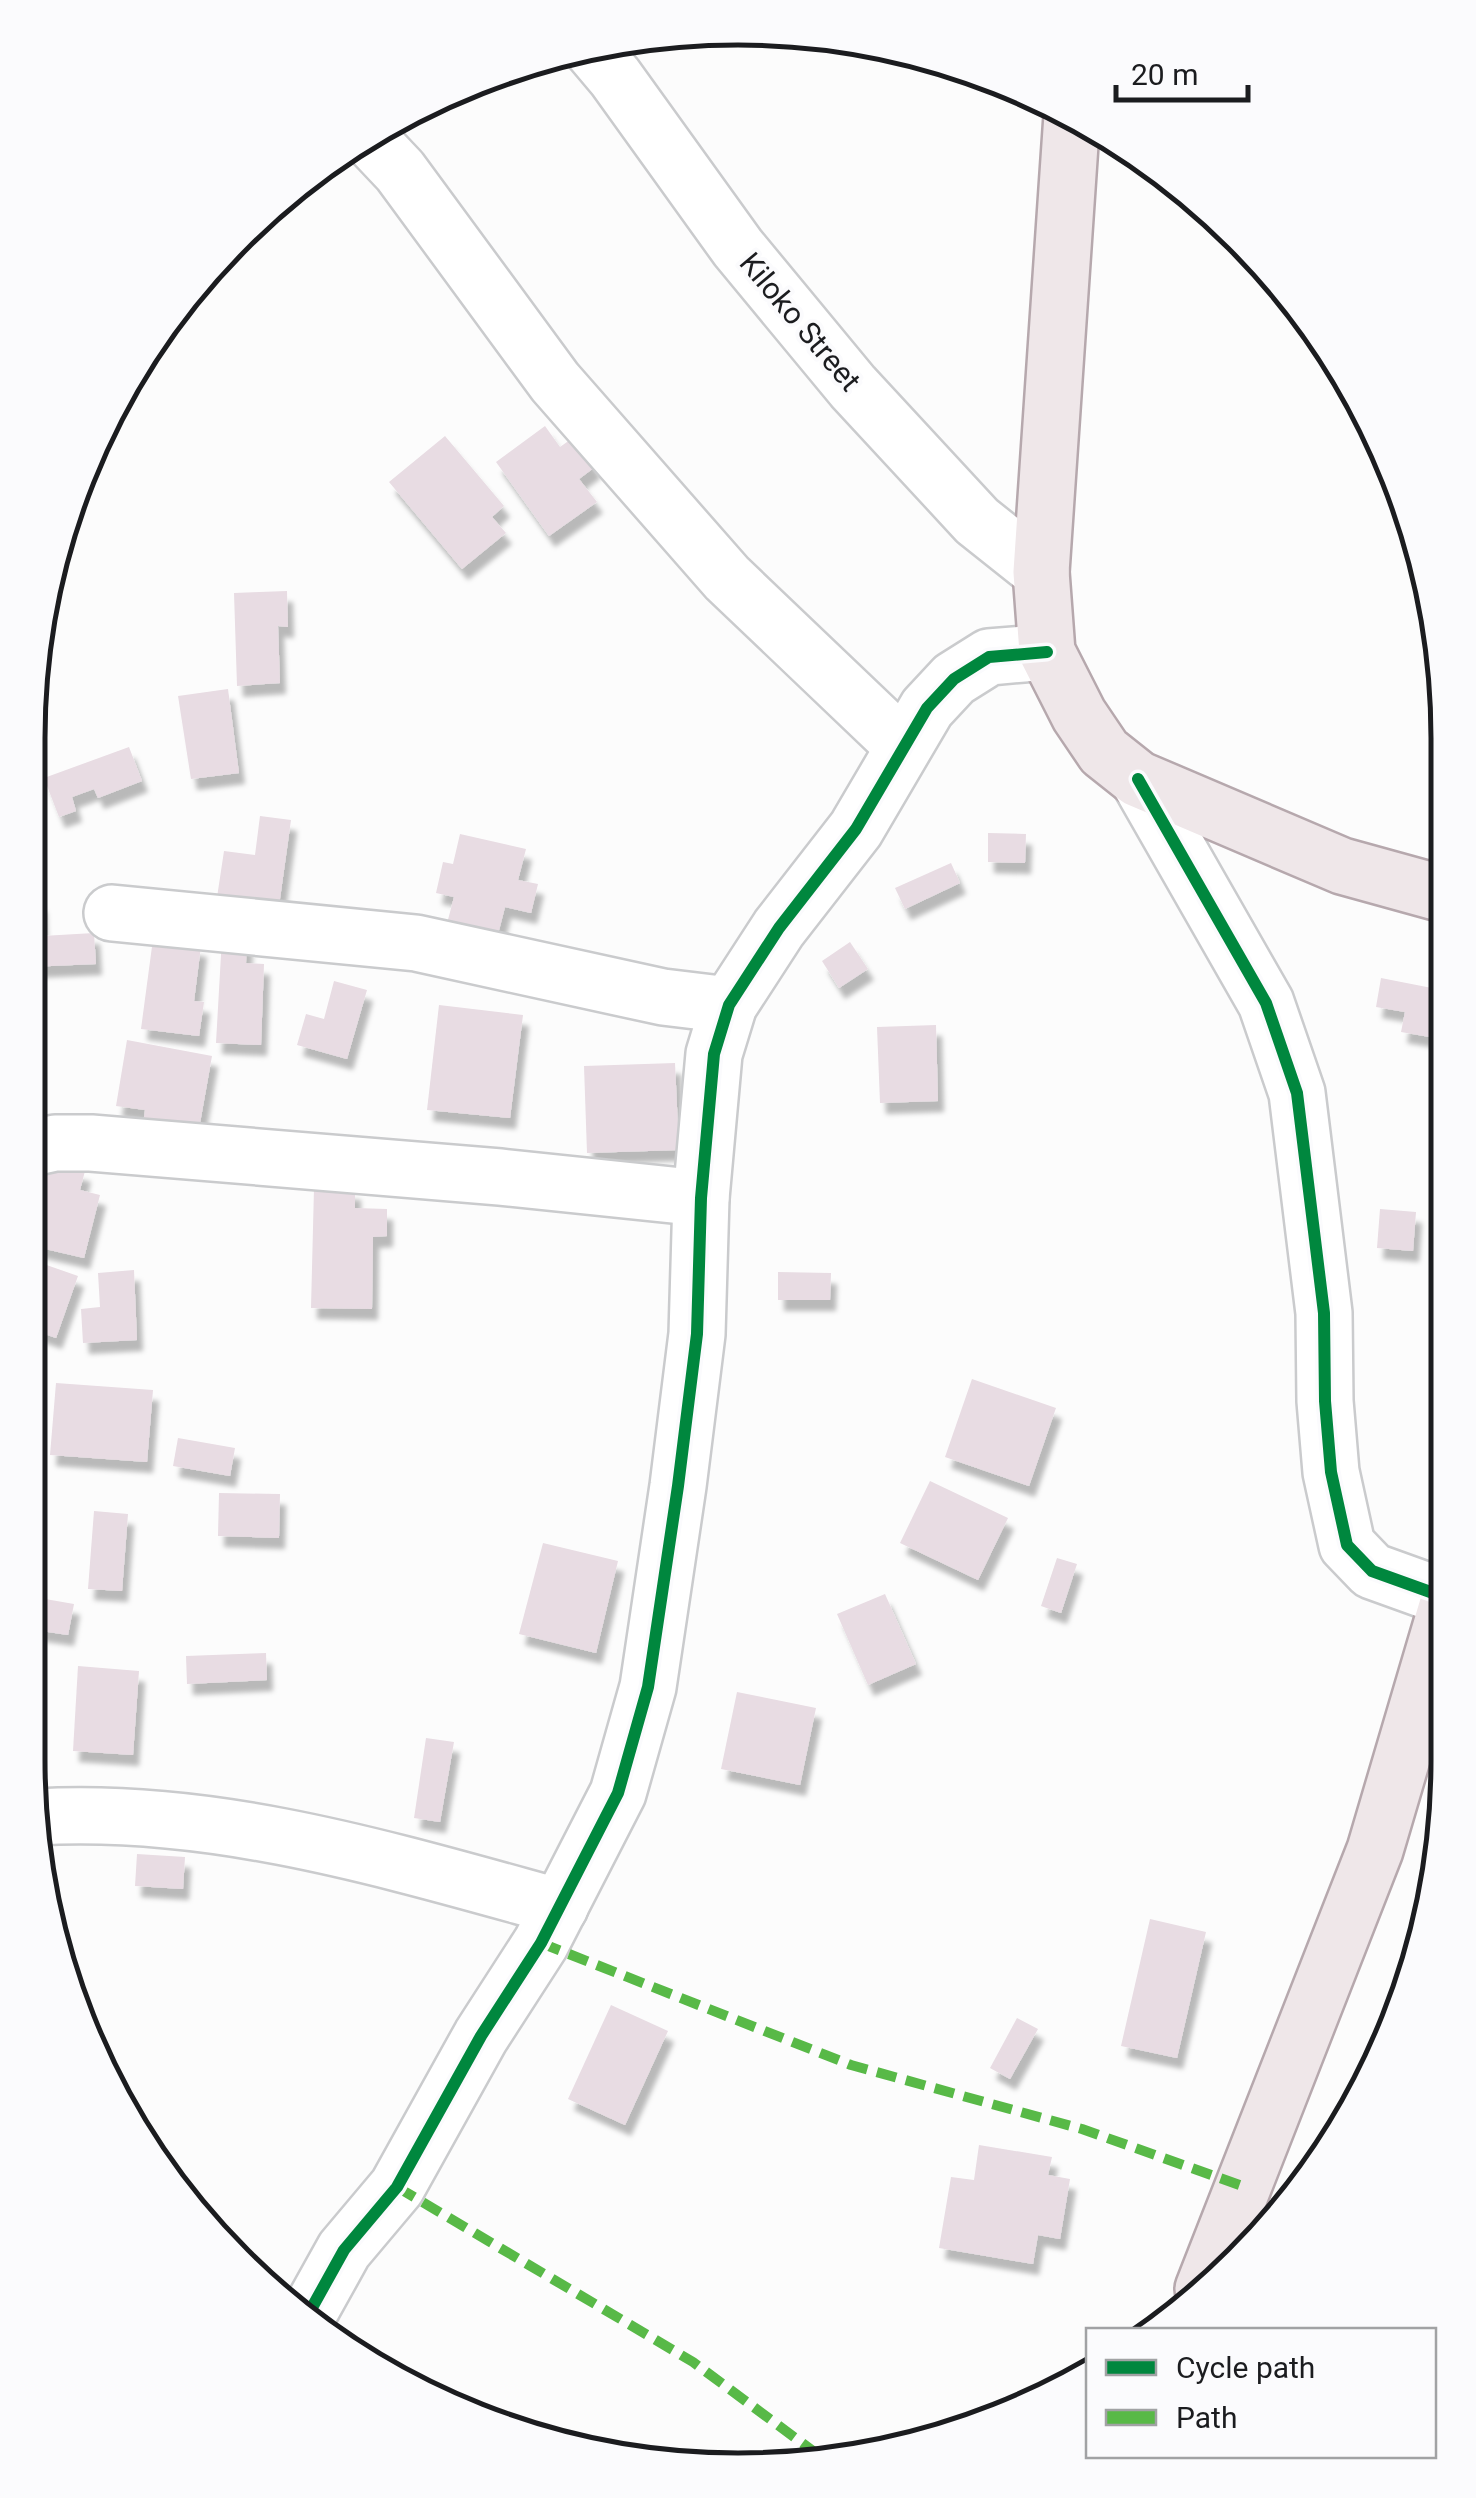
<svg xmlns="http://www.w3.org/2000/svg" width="1476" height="2498" font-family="Roboto,sans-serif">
	<defs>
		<filter id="shadow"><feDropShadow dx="6" dy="11" stdDeviation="2.5" flood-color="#0004"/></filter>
	</defs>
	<rect width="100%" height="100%" fill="#fcfcfc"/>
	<g fill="#e8dce3" filter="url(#shadow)">
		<polygon points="545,426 560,447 574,437 595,467 579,479 597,502 549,536 496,462"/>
		<polygon points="445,436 504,506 492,517 506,533 462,569 389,482"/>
		<polygon points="287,591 288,627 278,626 280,683 237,686 234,593"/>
		<polygon points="228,689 239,773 191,779 178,696"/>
		<polygon points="129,747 142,781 98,798 94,789 72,797 76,811 59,817 44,778"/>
		<polygon points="260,816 291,820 278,913 216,904 224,851 255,855"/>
		<polygon points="988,833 1026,834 1025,863 988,862"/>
		<polygon points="460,834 526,849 518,880 538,884 531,913 505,907 496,942 445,931 454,897 436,893 443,862 453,864"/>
		<polygon points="951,863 960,883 905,909 895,888"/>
		<polygon points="41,901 42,936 94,933 96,964 29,967 29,902"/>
		<polygon points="222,937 247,939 246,963 264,964 261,1045 216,1043"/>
		<polygon points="153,939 201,946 194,1001 204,1002 199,1036 141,1029"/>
		<polygon points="850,942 868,969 839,988 822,961"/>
		<polygon points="1381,978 1447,991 1447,1040 1401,1032 1405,1012 1376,1007"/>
		<polygon points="334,981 367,990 347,1059 297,1045 306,1014 324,1019"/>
		<polygon points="439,1005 523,1015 510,1118 427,1110"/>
		<polygon points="936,1025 938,1101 880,1103 877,1027"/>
		<polygon points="127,1040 212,1056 197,1140 142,1131 145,1110 116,1106"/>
		<polygon points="675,1063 679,1150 587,1153 584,1066"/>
		<polygon points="42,1161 85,1171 80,1190 100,1195 84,1258 28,1245 28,1183 36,1185"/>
		<polygon points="314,1188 355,1189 355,1208 387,1209 387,1236 373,1237 372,1309 311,1308"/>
		<polygon points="1380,1209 1416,1212 1413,1251 1377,1248"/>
		<polygon points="38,1262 78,1276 56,1338 28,1328 28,1308 37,1311 45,1289 30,1284"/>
		<polygon points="134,1270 137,1340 83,1343 81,1309 100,1307 98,1273"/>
		<polygon points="778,1272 831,1273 830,1300 778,1300"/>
		<polygon points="972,1379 1056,1408 1029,1486 945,1457"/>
		<polygon points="56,1383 153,1390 147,1462 50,1455"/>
		<polygon points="178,1438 235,1448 230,1476 173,1466"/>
		<polygon points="930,1481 1008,1518 978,1580 900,1543"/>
		<polygon points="219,1493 280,1494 279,1538 218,1536"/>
		<polygon points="94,1511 128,1514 122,1591 88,1589"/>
		<polygon points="543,1543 618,1561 596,1653 519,1634"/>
		<polygon points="1057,1558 1077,1564 1061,1613 1041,1606"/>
		<polygon points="885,1594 916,1664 868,1685 837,1614"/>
		<polygon points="28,1596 74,1604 68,1635 28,1629"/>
		<polygon points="266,1653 267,1680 187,1684 186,1656"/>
		<polygon points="78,1666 139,1671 133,1755 73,1751"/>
		<polygon points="737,1692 816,1708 800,1785 721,1769"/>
		<polygon points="426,1738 454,1742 440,1822 414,1818"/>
		<polygon points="137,1854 185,1857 183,1889 135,1886"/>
		<polygon points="1150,1919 1206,1932 1177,2058 1121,2046"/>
		<polygon points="611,2005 668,2031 625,2125 568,2099"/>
		<polygon points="1017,2018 1038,2029 1010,2079 990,2068"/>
		<polygon points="979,2145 1052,2157 1048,2175 1070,2179 1060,2239 1038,2235 1033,2264 939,2248 951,2177 974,2180"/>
	</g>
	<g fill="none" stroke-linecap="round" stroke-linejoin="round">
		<defs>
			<g id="minor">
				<polyline points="588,45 615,77 738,248 853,387 977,521 1041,572"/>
				<polyline points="366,135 400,171 555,382 727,578 902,745"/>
				<polyline points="1138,779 1266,1003 1297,1093 1324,1313 1325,1401 1331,1472 1347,1545 1372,1571 1447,1598"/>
				<polyline points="112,913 416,943 663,997 729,1005"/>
				<polyline points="28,1149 55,1143 91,1143 500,1177 701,1198"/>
				<path d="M37,1817C216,1807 389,1860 560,1907"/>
				<polyline points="304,2322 344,2250 397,2187 481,2036 541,1943 618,1793 648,1687 678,1486 697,1334 701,1198 714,1054 729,1005 779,928 856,829 927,708 954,679 989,657 1047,652"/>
			</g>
			<g id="major">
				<polyline points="1072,115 1041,572 1047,652 1079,715 1104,752 1138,779 1342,866 1447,895"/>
				<polyline points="1203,2289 1375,1850 1447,1606"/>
			</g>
		</defs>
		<use href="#minor" stroke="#cacbcd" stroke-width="60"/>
		<use href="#major" stroke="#b6a8ad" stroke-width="60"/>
		<use href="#minor" stroke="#fff" stroke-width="55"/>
		<use href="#major" stroke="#efe7e9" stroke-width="55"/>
		<g stroke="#58b947" stroke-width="10" stroke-dasharray="20 10" stroke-linecap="butt">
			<polyline points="541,1943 851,2065 1082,2129 1245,2187"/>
			<polyline points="397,2187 693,2362 821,2457"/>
		</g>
		<defs>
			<g id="cycleway">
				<polyline points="1138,779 1266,1003 1297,1093 1324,1313 1325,1401 1331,1472 1347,1545 1372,1571 1447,1598"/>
				<polyline points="304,2322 344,2250 397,2187 481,2036 541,1943 618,1793 648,1687 678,1486 697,1334 701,1198 714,1054 729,1005 779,928 856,829 927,708 954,679 989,657 1047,652"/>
			</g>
		</defs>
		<use href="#cycleway" stroke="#fbfbfd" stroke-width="19"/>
		<use href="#cycleway" stroke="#00873e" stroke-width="12"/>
	</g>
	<g text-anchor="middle" stroke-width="8" stroke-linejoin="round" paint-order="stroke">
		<g font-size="30" fill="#1b1c1f" stroke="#fbfbfd">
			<text transform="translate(800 322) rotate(50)" y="10">Kiloko Street</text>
		</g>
	</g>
	<path d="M0 0H1476V2498H0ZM738 45H738A693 693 0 0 1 1431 738V1760A693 693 0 0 1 738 2453H738A693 693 0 0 1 45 1760V738A693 693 0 0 1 738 45Z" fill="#fbfbfd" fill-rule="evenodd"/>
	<path fill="none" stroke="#1b1c1f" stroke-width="5" d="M738 45H738A693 693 0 0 1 1431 738V1760A693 693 0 0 1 738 2453H738A693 693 0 0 1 45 1760V738A693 693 0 0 1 738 45Z"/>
	<rect x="1086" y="2328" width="350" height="130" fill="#fbfbfd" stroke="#a1a2a4" stroke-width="2.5"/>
	<rect x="1106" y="2360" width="50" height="15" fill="#00873e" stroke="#a1a2a4" stroke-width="2.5"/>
	<text x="1176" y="2378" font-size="30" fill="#1b1c1f">Cycle path</text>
	<rect x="1106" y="2410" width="50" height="15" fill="#58b947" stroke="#a1a2a4" stroke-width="2.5"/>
	<text x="1176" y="2428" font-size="30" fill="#1b1c1f">Path</text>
	<path d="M1116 85v15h132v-15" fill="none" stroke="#1b1c1f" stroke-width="5"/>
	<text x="1131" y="85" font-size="30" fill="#1b1c1f" stroke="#fbfbfd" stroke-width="8" paint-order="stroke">20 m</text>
</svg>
